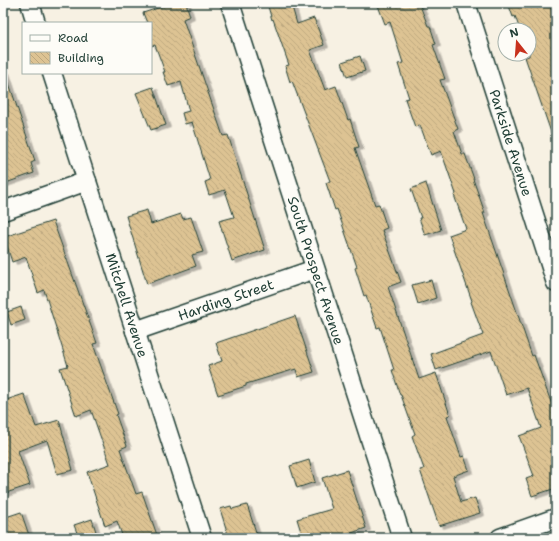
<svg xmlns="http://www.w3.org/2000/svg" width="559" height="541" font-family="'Shantell Sans',sans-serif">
	<defs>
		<pattern id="building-back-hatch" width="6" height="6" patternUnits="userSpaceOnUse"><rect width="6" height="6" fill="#ddc393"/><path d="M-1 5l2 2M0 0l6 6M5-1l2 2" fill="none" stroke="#bda87f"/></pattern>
		<filter id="shadow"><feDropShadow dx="4.5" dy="2.5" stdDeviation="0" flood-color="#0004"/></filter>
	</defs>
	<rect width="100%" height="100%" fill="#f7f1e3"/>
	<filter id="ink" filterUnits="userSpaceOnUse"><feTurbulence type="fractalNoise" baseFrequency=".025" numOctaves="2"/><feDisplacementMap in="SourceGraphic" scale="8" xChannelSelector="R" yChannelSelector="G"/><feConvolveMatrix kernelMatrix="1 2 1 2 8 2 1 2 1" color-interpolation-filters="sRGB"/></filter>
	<g filter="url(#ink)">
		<g fill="url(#building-back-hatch)" stroke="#1f3d34" filter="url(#shadow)">
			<polygon points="173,3 186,3 190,16 183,19 223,136 228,135 265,250 232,261 219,221 234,217 225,190 209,195 205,182 210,180 192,122 185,124 182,113 189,111 181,82 168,86 163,72 165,72 155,45 151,46 151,23 147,23 143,13"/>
			<polygon points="267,3 291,3 297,24 314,18 324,45 310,50 325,90 336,86 348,120 350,119 359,147 355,148 375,205 379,204 387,228 382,230 401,282 388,287 419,379 436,373 450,415 447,416 461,457 464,456 469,470 453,476 461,502 475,498 480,513 439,526 420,470 424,469 412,436 415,434 401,395 400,395 392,370 394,370 380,327 377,328 366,295 364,296 355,268 357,267 337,209 335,210 326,183 330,181 292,81 290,82 285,66 289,65 273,19 272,20"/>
			<polygon points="377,3 419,3 428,26 430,26 436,44 433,45 445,79 440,80 458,129 454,131 462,154 465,154 474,179 473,179 485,213 483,213 532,356 534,355 556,416 556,488 532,496 526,479 534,476 519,436 541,428 527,388 506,395 491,351 436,370 431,354 483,335 471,302 472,301 449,235 466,229 454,195 456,194 441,151 431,155 420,125 415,127 405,99 409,98 398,64 403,63 390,22 385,24"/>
			<polygon points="508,3 550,3 552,10 556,8 556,140 554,141 525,57 529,56 529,30 520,30 515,16 513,17"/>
			<polygon points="360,56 365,71 347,77 342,62"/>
			<polygon points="3,71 5,71 35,161 31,163 34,173 3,184"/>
			<polygon points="153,87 166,125 151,130 136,93"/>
			<polygon points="426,183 441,230 425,235 419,218 421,218 411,189"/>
			<polygon points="147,210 151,224 181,214 183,219 191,217 203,252 192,255 196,266 147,284 126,216"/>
			<polygon points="53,221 97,343 93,344 118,414 116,415 127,446 120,449 136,494 142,492 158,538 123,538 117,521 105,526 87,472 110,464 91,410 76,416 60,368 68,366 44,290 38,293 26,257 12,262 4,237"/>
			<polygon points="431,280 436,298 418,304 412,285"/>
			<polygon points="21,307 25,320 11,325 7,312"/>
			<polygon points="295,316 314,372 298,377 296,369 246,384 246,386 218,395 208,366 222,361 216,343"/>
			<polygon points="24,394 36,427 59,420 73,470 57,474 47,440 18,451 30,485 3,494 3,401"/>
			<polygon points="309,460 315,482 297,488 290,466"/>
			<polygon points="347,470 366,528 337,538 303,538 297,519 332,509 322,478"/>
			<polygon points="247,505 258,538 229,538 220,509 231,506 232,509"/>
			<polygon points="21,512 30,538 3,538 3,518"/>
			<polygon points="92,519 98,538 79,538 74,525"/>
		</g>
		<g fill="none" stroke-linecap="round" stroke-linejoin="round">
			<defs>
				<g id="street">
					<polyline points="30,3 36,23"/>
					<path id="s1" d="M230,3L402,538"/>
					<path id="s2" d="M466,3L556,283"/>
					<path id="s3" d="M52,73L202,538"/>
					<polyline points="3,211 87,181"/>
					<path id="s4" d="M135,331L315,269"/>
					<polyline points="500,538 556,518"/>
				</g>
			</defs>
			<use href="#street" stroke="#1f3d34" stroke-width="21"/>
			<use href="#street" stroke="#fdfcf7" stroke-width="18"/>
		</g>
	</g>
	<g text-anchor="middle" stroke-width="3.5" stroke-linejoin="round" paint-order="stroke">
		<g font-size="14" fill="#1f3d34" stroke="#fdfcf7">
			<text dy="5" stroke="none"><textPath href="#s2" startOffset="147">Parkside Avenue</textPath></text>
			<text dy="5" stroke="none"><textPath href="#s1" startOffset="281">South Prospect Avenue</textPath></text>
			<text dy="5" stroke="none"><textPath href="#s4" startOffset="96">Harding Street</textPath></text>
			<text dy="5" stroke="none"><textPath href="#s3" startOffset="244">Mitchell Avenue</textPath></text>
		</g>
	</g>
	<rect width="559" height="541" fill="none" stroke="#fdfcf7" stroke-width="16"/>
	<rect x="8" y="8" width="543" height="525" fill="none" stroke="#1f3d34" stroke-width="1.5" filter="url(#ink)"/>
	<rect x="22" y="22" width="130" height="52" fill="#fdfcf7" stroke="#a4b0a9"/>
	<rect x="30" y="35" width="20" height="6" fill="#fdfcf7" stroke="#a4b0a9"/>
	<text x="58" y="42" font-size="12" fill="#1f3d34">Road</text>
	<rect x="30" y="52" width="20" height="12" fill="url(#building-back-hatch)" stroke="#a4b0a9"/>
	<text x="58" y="62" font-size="12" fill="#1f3d34">Building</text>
	<g transform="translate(517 42) rotate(343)"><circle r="19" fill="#fdfcf7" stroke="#a4b0a9"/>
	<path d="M0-3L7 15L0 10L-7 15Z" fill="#c8321e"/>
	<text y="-6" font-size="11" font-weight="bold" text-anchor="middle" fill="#1f3d34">N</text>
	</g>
</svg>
